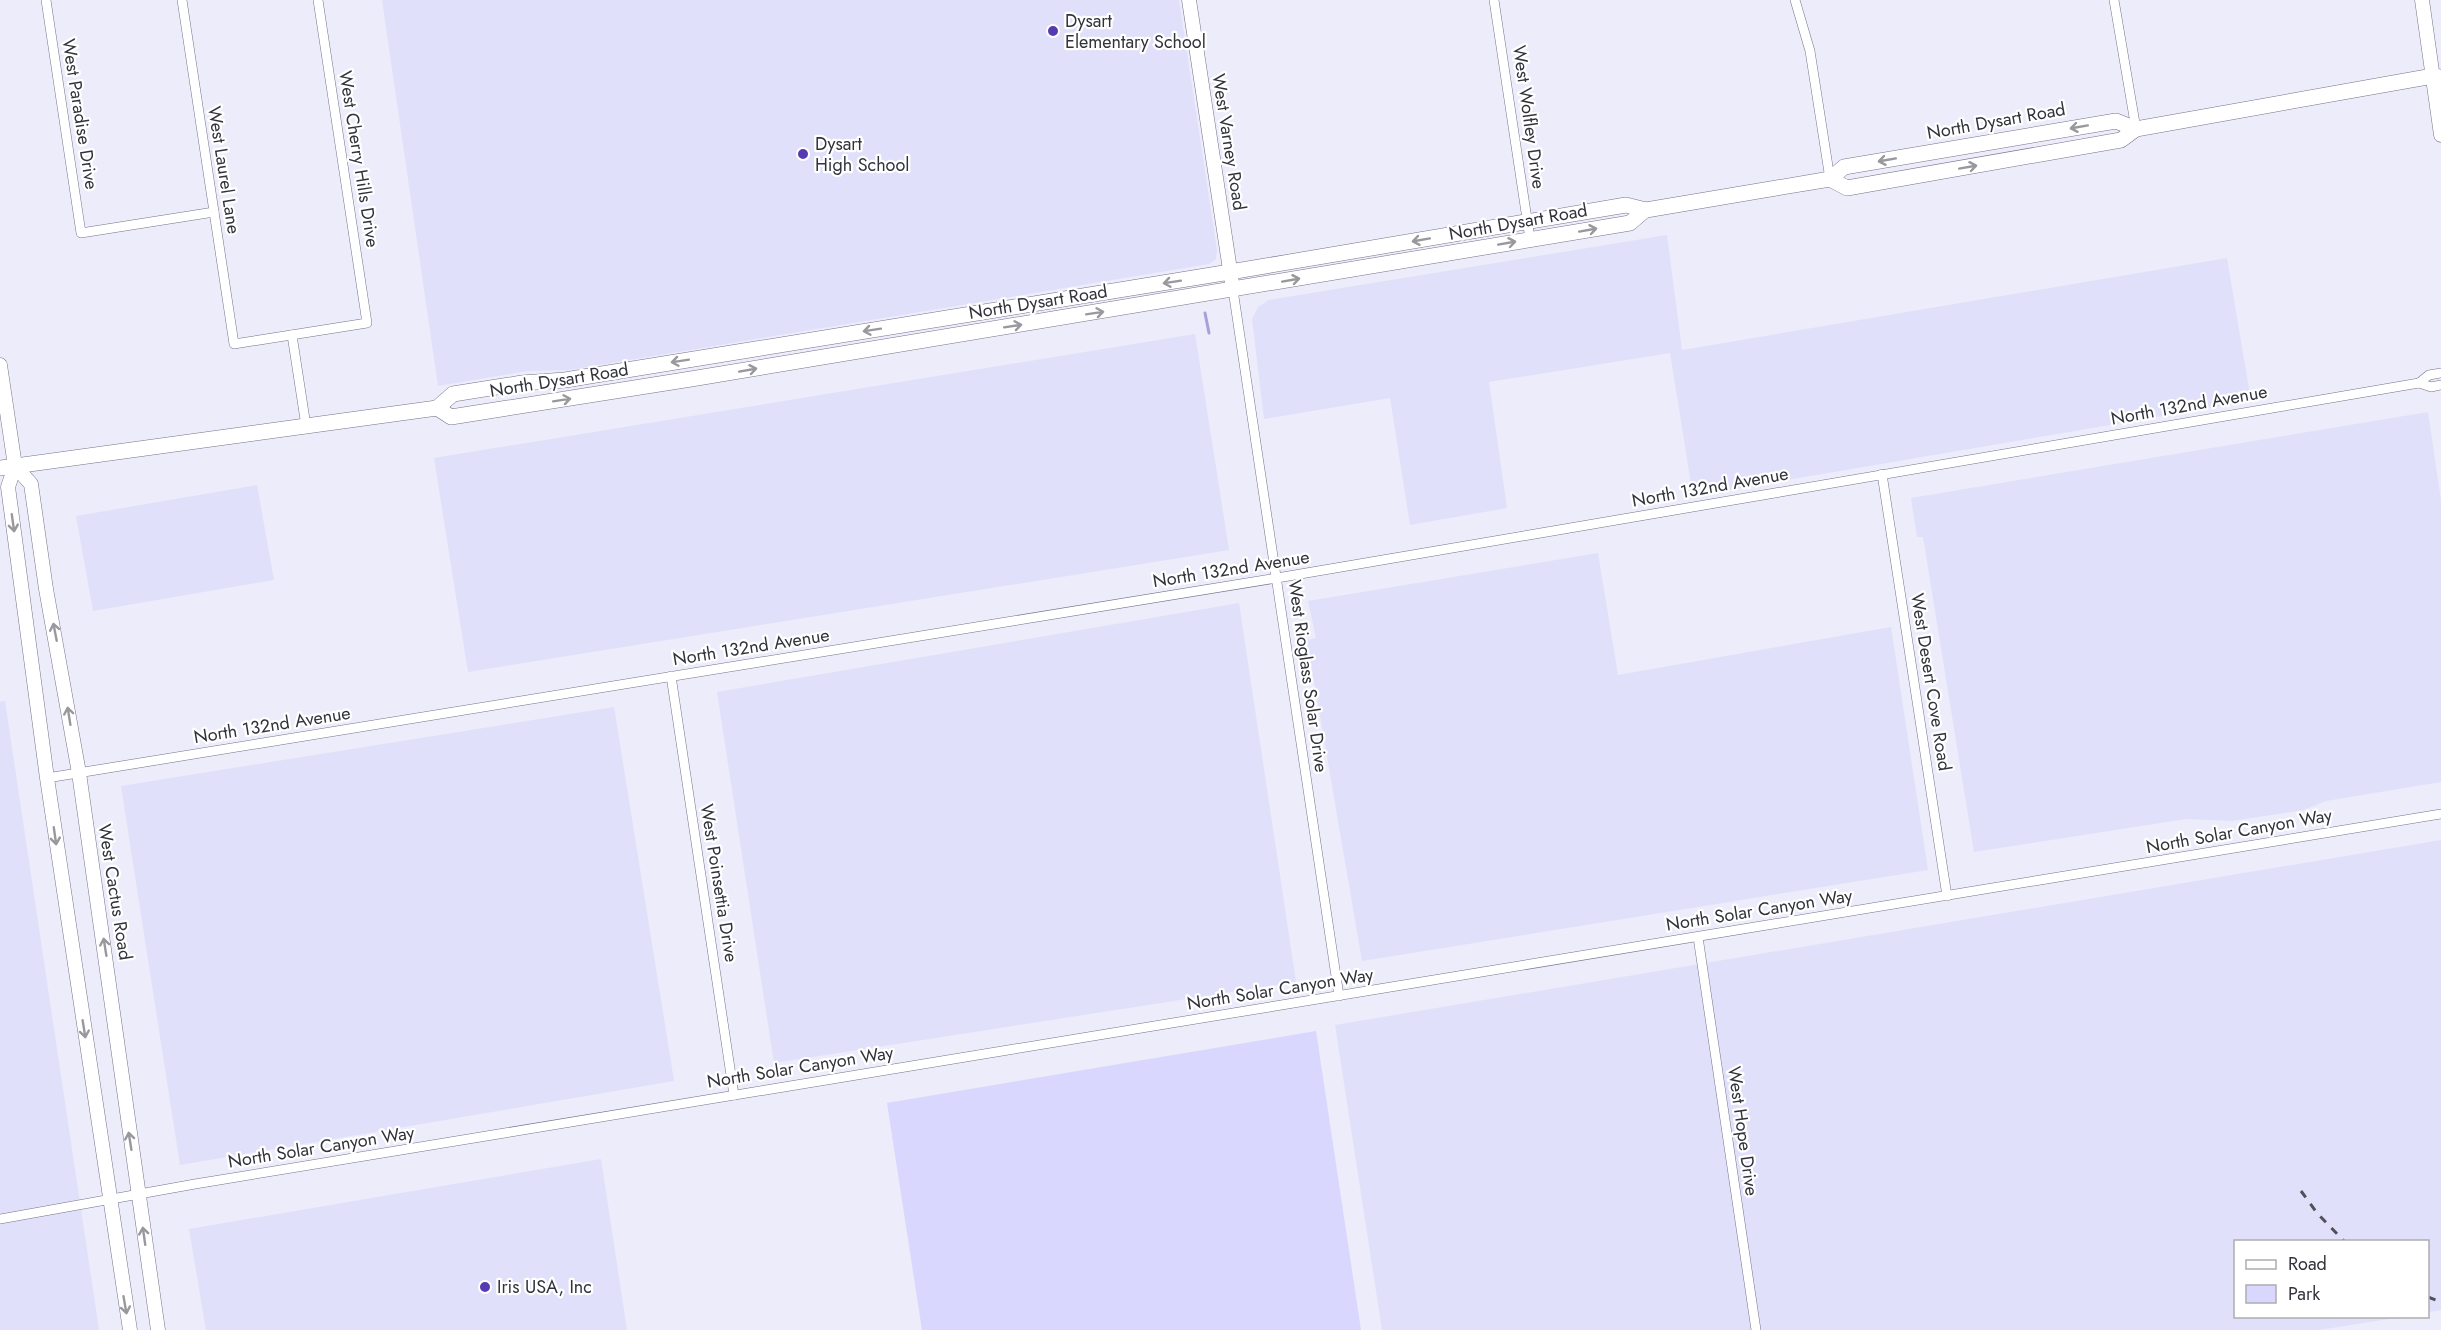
<svg xmlns="http://www.w3.org/2000/svg" width="2441" height="1330" font-family="Jost,sans-serif">
	<rect width="100%" height="100%" fill="#ececfb"/>
	<g fill="#e0e0fa">
		<polygon points="382,0 1179,0 1217,250 1216,259 1209,264 569,370 528,371 438,386"/>
		<polygon points="1667,235 1682,350 2227,258 2251,401 1693,496 1670,353 1489,382 1507,508 1410,525 1390,398 1264,419 1252,319 1258,307 1269,300"/>
		<polygon points="1195,334 1229,550 468,672 434,458"/>
		<polygon points="2428,412 2441,500 2441,782 2326,801 2304,810 2232,821 2186,819 1974,852 1923,537 1917,537 1911,498"/>
		<polygon points="257,485 274,580 93,611 76,516"/>
		<polygon points="1598,553 1618,675 1891,627 1928,870 1362,961 1307,640 1316,638 1308,601"/>
		<polygon points="1239,603 1296,982 774,1063 717,692"/>
		<polygon points="5,701 99,1330 0,1330 0,702"/>
		<polygon points="614,707 674,1081 180,1165 121,786"/>
		<polygon points="2441,840 2441,1310 2428,1312 2428,1242 2236,1242 2236,1316 2402,1317 2319,1330 1382,1330 1335,1025"/>
		<polygon points="601,1159 627,1330 206,1330 189,1229"/>
	</g>
	<polygon fill="#d9d7fe" points="1316,1031 1361,1330 922,1330 887,1103"/>
	<g fill="none" stroke-linecap="round" stroke-linejoin="round">
		<polyline stroke="#a5a2d9" stroke-width="3" points="1205,313 1209,333"/>
		<defs>
			<g id="street">
				<polyline points="46,0 81,233 214,212"/>
				<polyline points="182,0 234,344 367,323 318,0"/>
				<polyline points="1494,0 1530,239"/>
				<polyline points="1795,0 1810,51 1830,179"/>
				<polyline points="2114,0 2136,129"/>
				<polyline points="1233,290 1339,996"/>
				<polyline points="292,335 306,426"/>
				<polyline points="2419,383 2429,375 2441,373"/>
				<polyline points="1882,474 1947,896"/>
				<polyline points="671,676 734,1095"/>
				<polyline points="47,778 1277,578 2419,383 2431,387 2441,385"/>
				<polyline points="1698,937 1756,1330"/>
				<polyline points="0,1219 195,1184 2441,814"/>
			</g>
			<g id="secondary">
				<polyline points="1189,0 1232,283"/>
				<polyline points="2422,0 2441,135"/>
				<polyline points="0,365 15,466 8,487 47,778 130,1330"/>
				<polyline points="15,466 31,484 46,589 79,773 158,1330"/>
			</g>
			<g id="primary">
				<polyline points="1830,179 1847,188 2121,140 2136,129 2433,76 2441,77"/>
				<polyline points="437,408 451,417 691,379 1630,223 1644,211"/>
				<polyline points="0,468 437,408 453,394 522,383 565,380 1230,272 1626,205 1646,210 1830,179 1844,167 2116,121 2136,129"/>
			</g>
		</defs>
		<use href="#street" stroke="#747389" stroke-width="10"/>
		<use href="#secondary" stroke="#747389" stroke-width="15"/>
		<use href="#primary" stroke="#747389" stroke-width="16"/>
		<use href="#street" stroke="#fff" stroke-width="9"/>
		<use href="#secondary" stroke="#fff" stroke-width="14"/>
		<use href="#primary" stroke="#fff" stroke-width="15"/>
		<g stroke="#50505a" stroke-width="3" stroke-dasharray="8 8" stroke-linecap="butt">
			<polyline points="2301,1191 2317,1213 2345,1242"/>
			<polyline points="2428,1297 2441,1302"/>
		</g>
	</g>
	<defs><path id="oneway-shaft" d="M-6 0H5M1.5-3L5.5 0L1.5 3" fill="none" stroke-width="1.6" stroke-linecap="round" stroke-linejoin="round" transform="scale(1.5)"/></defs>
	<g stroke="#98989d">
		<use href="#oneway-shaft" transform="translate(2079 127) rotate(170)"/>
		<use href="#oneway-shaft" transform="translate(1887 160) rotate(170)"/>
		<use href="#oneway-shaft" transform="translate(1968 167) rotate(-10)"/>
		<use href="#oneway-shaft" transform="translate(1588 230) rotate(-10)"/>
		<use href="#oneway-shaft" transform="translate(1421 240) rotate(170)"/>
		<use href="#oneway-shaft" transform="translate(1507 243) rotate(-10)"/>
		<use href="#oneway-shaft" transform="translate(1291 280) rotate(-10)"/>
		<use href="#oneway-shaft" transform="translate(1172 282) rotate(171)"/>
		<use href="#oneway-shaft" transform="translate(1095 313) rotate(-9)"/>
		<use href="#oneway-shaft" transform="translate(1013 326) rotate(-9)"/>
		<use href="#oneway-shaft" transform="translate(872 330) rotate(171)"/>
		<use href="#oneway-shaft" transform="translate(680 361) rotate(171)"/>
		<use href="#oneway-shaft" transform="translate(748 370) rotate(-10)"/>
		<use href="#oneway-shaft" transform="translate(562 400) rotate(-9)"/>
		<use href="#oneway-shaft" transform="translate(13 523) rotate(82)"/>
		<use href="#oneway-shaft" transform="translate(55 632) rotate(-101)"/>
		<use href="#oneway-shaft" transform="translate(69 716) rotate(-99)"/>
		<use href="#oneway-shaft" transform="translate(55 836) rotate(82)"/>
		<use href="#oneway-shaft" transform="translate(105 947) rotate(-99)"/>
		<use href="#oneway-shaft" transform="translate(84 1029) rotate(81)"/>
		<use href="#oneway-shaft" transform="translate(130 1141) rotate(-99)"/>
		<use href="#oneway-shaft" transform="translate(144 1236) rotate(-98)"/>
		<use href="#oneway-shaft" transform="translate(125 1305) rotate(80)"/>
	</g>
	<g fill="#553ab2" stroke="#fff" stroke-width="2">
		<circle cx="1053" cy="31" r="6"/>
		<circle cx="803" cy="154" r="6"/>
		<circle cx="485" cy="1287" r="6"/>
	</g>
	<g text-anchor="middle" stroke-width="4.5" stroke-linejoin="round" paint-order="stroke">
		<g font-size="18" fill="#32323b" stroke="#fff" text-anchor="start">
			<text x="1065" y="27">Dysart<tspan x="1065" dy="21">Elementary School</tspan></text>
			<text x="815" y="150">Dysart<tspan x="815" dy="21">High School</tspan></text>
			<text x="497" y="1293">Iris USA, Inc</text>
		</g>
		<g font-size="18" fill="#32323b" stroke="#fff">
			<text transform="translate(80 114) rotate(81)" y="6">West Paradise Drive</text>
			<text transform="translate(1529 117) rotate(82)" y="6">West Wolfley Drive</text>
			<text transform="translate(1996 121) rotate(-10)" y="6">North Dysart Road</text>
			<text transform="translate(1229 142) rotate(81)" y="6">West Varney Road</text>
			<text transform="translate(359 159) rotate(81)" y="6">West Cherry Hills Drive</text>
			<text transform="translate(224 170) rotate(81)" y="6">West Laurel Lane</text>
			<text transform="translate(1518 222) rotate(-10)" y="6">North Dysart Road</text>
			<text transform="translate(1038 302) rotate(-9)" y="6">North Dysart Road</text>
			<text transform="translate(559 380) rotate(-9)" y="6">North Dysart Road</text>
			<text transform="translate(2189 405) rotate(-10)" y="6">North 132nd Avenue</text>
			<text transform="translate(1710 487) rotate(-10)" y="6">North 132nd Avenue</text>
			<text transform="translate(1231 569) rotate(-9)" y="6">North 132nd Avenue</text>
			<text transform="translate(751 647) rotate(-9)" y="6">North 132nd Avenue</text>
			<text transform="translate(1308 676) rotate(82)" y="6">West Rioglass Solar Drive</text>
			<text transform="translate(1931 682) rotate(81)" y="6">West Desert Cove Road</text>
			<text transform="translate(272 725) rotate(-9)" y="6">North 132nd Avenue</text>
			<text transform="translate(2239 831) rotate(-10)" y="6">North Solar Canyon Way</text>
			<text transform="translate(719 883) rotate(81)" y="6">West Poinsettia Drive</text>
			<text transform="translate(115 892) rotate(81)" y="6">West Cactus Road</text>
			<text transform="translate(1759 910) rotate(-9)" y="6">North Solar Canyon Way</text>
			<text transform="translate(1280 989) rotate(-9)" y="6">North Solar Canyon Way</text>
			<text transform="translate(800 1067) rotate(-9)" y="6">North Solar Canyon Way</text>
			<text transform="translate(1743 1131) rotate(82)" y="6">West Hope Drive</text>
			<text transform="translate(321 1147) rotate(-9)" y="6">North Solar Canyon Way</text>
		</g>
	</g>
	<rect x="2234" y="1240" width="195" height="78" fill="#ffffff" stroke="#adadb1" stroke-width="1.5"/>
	<rect x="2246" y="1260" width="30" height="9" fill="#ffffff" stroke="#adadb1" stroke-width="1.5"/>
	<text x="2288" y="1270" font-size="18" fill="#32323b">Road</text>
	<rect x="2246" y="1285" width="30" height="18" fill="#d9d7fe" stroke="#adadb1" stroke-width="1.5"/>
	<text x="2288" y="1300" font-size="18" fill="#32323b">Park</text>
</svg>
